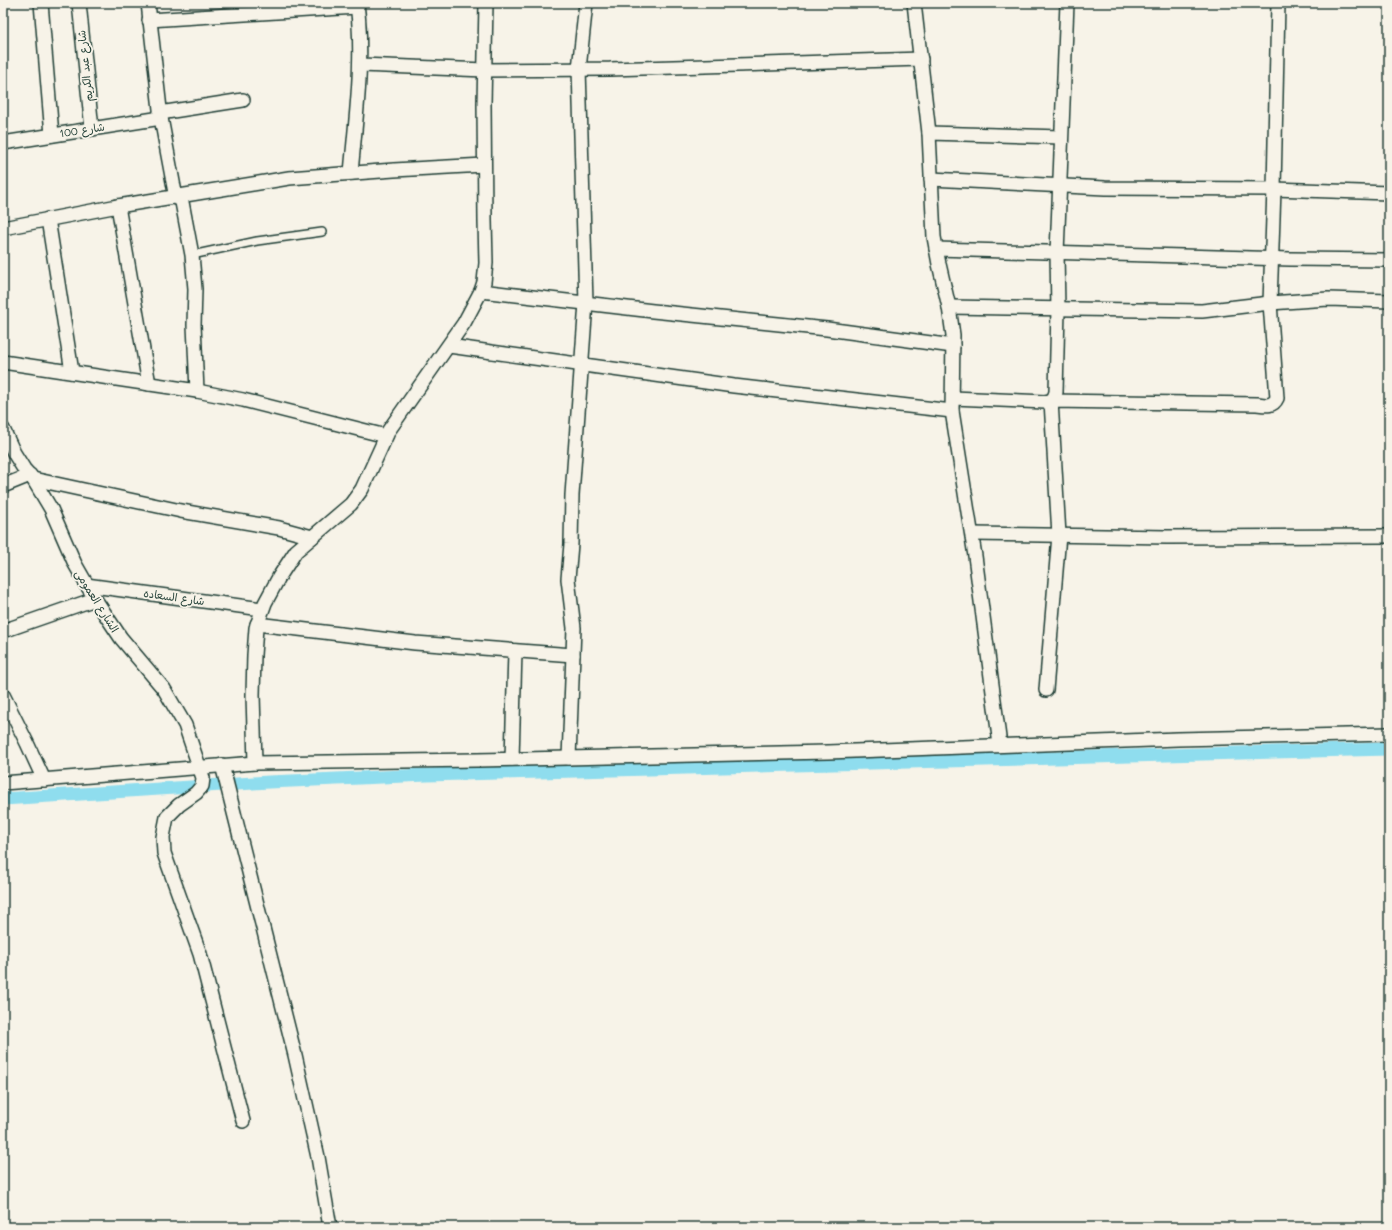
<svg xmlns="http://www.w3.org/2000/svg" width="1392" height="1230" font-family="Mali,'Playpen Sans Arabic',sans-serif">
	<rect width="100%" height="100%" fill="#f7f3e8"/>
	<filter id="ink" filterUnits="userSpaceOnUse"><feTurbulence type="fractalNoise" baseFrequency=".025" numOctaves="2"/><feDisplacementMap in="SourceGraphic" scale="8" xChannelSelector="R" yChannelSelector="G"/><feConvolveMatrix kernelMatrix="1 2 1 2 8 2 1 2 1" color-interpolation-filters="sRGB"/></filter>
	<g filter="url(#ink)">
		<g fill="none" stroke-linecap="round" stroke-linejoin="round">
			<polyline stroke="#8fddee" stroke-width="13" points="3,799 269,782 427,775 1389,749"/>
			<defs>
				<polyline id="lane" points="192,255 257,241 322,232"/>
				<g id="street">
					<polyline points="41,3 52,135"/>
					<polyline points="79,3 92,129"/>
					<polyline points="148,3 161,118 176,198"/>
					<polyline points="914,3 929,133 934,237 939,264 949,307 953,335 952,411 975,556 1000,745"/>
					<polyline points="149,20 357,7"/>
					<polyline points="361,65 485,70 610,69 921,59"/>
					<polyline points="160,113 243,100"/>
					<polyline points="929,133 1061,137"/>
					<polyline points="3,143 161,118"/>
					<path d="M351,173C356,116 364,60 357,3"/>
					<polyline points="931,179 1105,188 1274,189 1389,193"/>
					<polyline points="181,197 192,255 195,289 194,325 197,391"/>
					<polyline points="118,206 149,384"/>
					<polyline points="48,219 72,372"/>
					<polyline points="3,228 118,206 289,178 394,170 484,165"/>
					<polyline points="936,249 1290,259 1389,260"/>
					<polyline points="481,291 653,311 827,329 953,346"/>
					<polyline points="949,307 1202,311 1270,303 1328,299 1389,301"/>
					<polyline points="449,346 734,386 952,411"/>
					<polyline points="3,362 197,391 243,400 386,436"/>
					<path d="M953,398L1045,402C1052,401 1054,399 1056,392L1058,310L1057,253L1067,3"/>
					<polyline points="3,429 14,453 24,469 33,479 51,509 75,564 95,599 121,638 164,689 185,725 203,778 202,786 196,793 179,805 167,817 163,837 164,853 200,954 243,1121"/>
					<polyline points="33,479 181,511 279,528 312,537"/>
					<polyline points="3,486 30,475"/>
					<polyline points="972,534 1167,537 1389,536"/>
					<polyline points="86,585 262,609"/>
					<polyline points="257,624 415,643 573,655"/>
					<polyline points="3,631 95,599"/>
					<path d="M1046,690L1059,535L1051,401L1257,404C1265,405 1273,407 1277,398L1270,303L1274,189L1278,3"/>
					<polyline points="3,695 27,743 44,780"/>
					<polyline points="569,758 574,628 568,579 571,544 572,495 586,303 579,69 586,3"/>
					<polyline points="512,759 515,651"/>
					<polyline points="255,763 253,695 254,655 256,628 265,603 279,577 296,551 351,504 362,489 389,430 464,323 481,291 484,282 486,263 485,221 484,104 486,3"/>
					<polyline points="222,765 295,1055 318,1157 330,1227"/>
					<polyline points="3,783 255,763 477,760 828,752 1178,739 1389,734"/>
				</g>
			</defs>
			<use href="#lane" stroke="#1f3d34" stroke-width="10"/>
			<use href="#street" stroke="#1f3d34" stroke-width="16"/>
			<use href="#lane" stroke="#f7f3e8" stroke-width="7"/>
			<use href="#street" stroke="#f7f3e8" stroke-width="13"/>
		</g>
	</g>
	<g text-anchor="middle" stroke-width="3.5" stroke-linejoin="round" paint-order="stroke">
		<g font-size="11" fill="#1f3d34" stroke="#f7f3e8">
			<text transform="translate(85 66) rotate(-96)" y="4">شارع عبد الكريم</text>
			<text transform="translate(82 130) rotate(-9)" y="4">شارع 100</text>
			<text transform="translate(174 597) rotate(8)" y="4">شارع السعاده</text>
			<text transform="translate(97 601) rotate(58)" y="4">الشارع العمومى</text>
		</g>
	</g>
	<rect width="1392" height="1230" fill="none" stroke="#f7f3e8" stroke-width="16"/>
	<rect x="8" y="8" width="1376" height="1214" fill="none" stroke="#1f3d34" stroke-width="1.5" filter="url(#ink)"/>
</svg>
